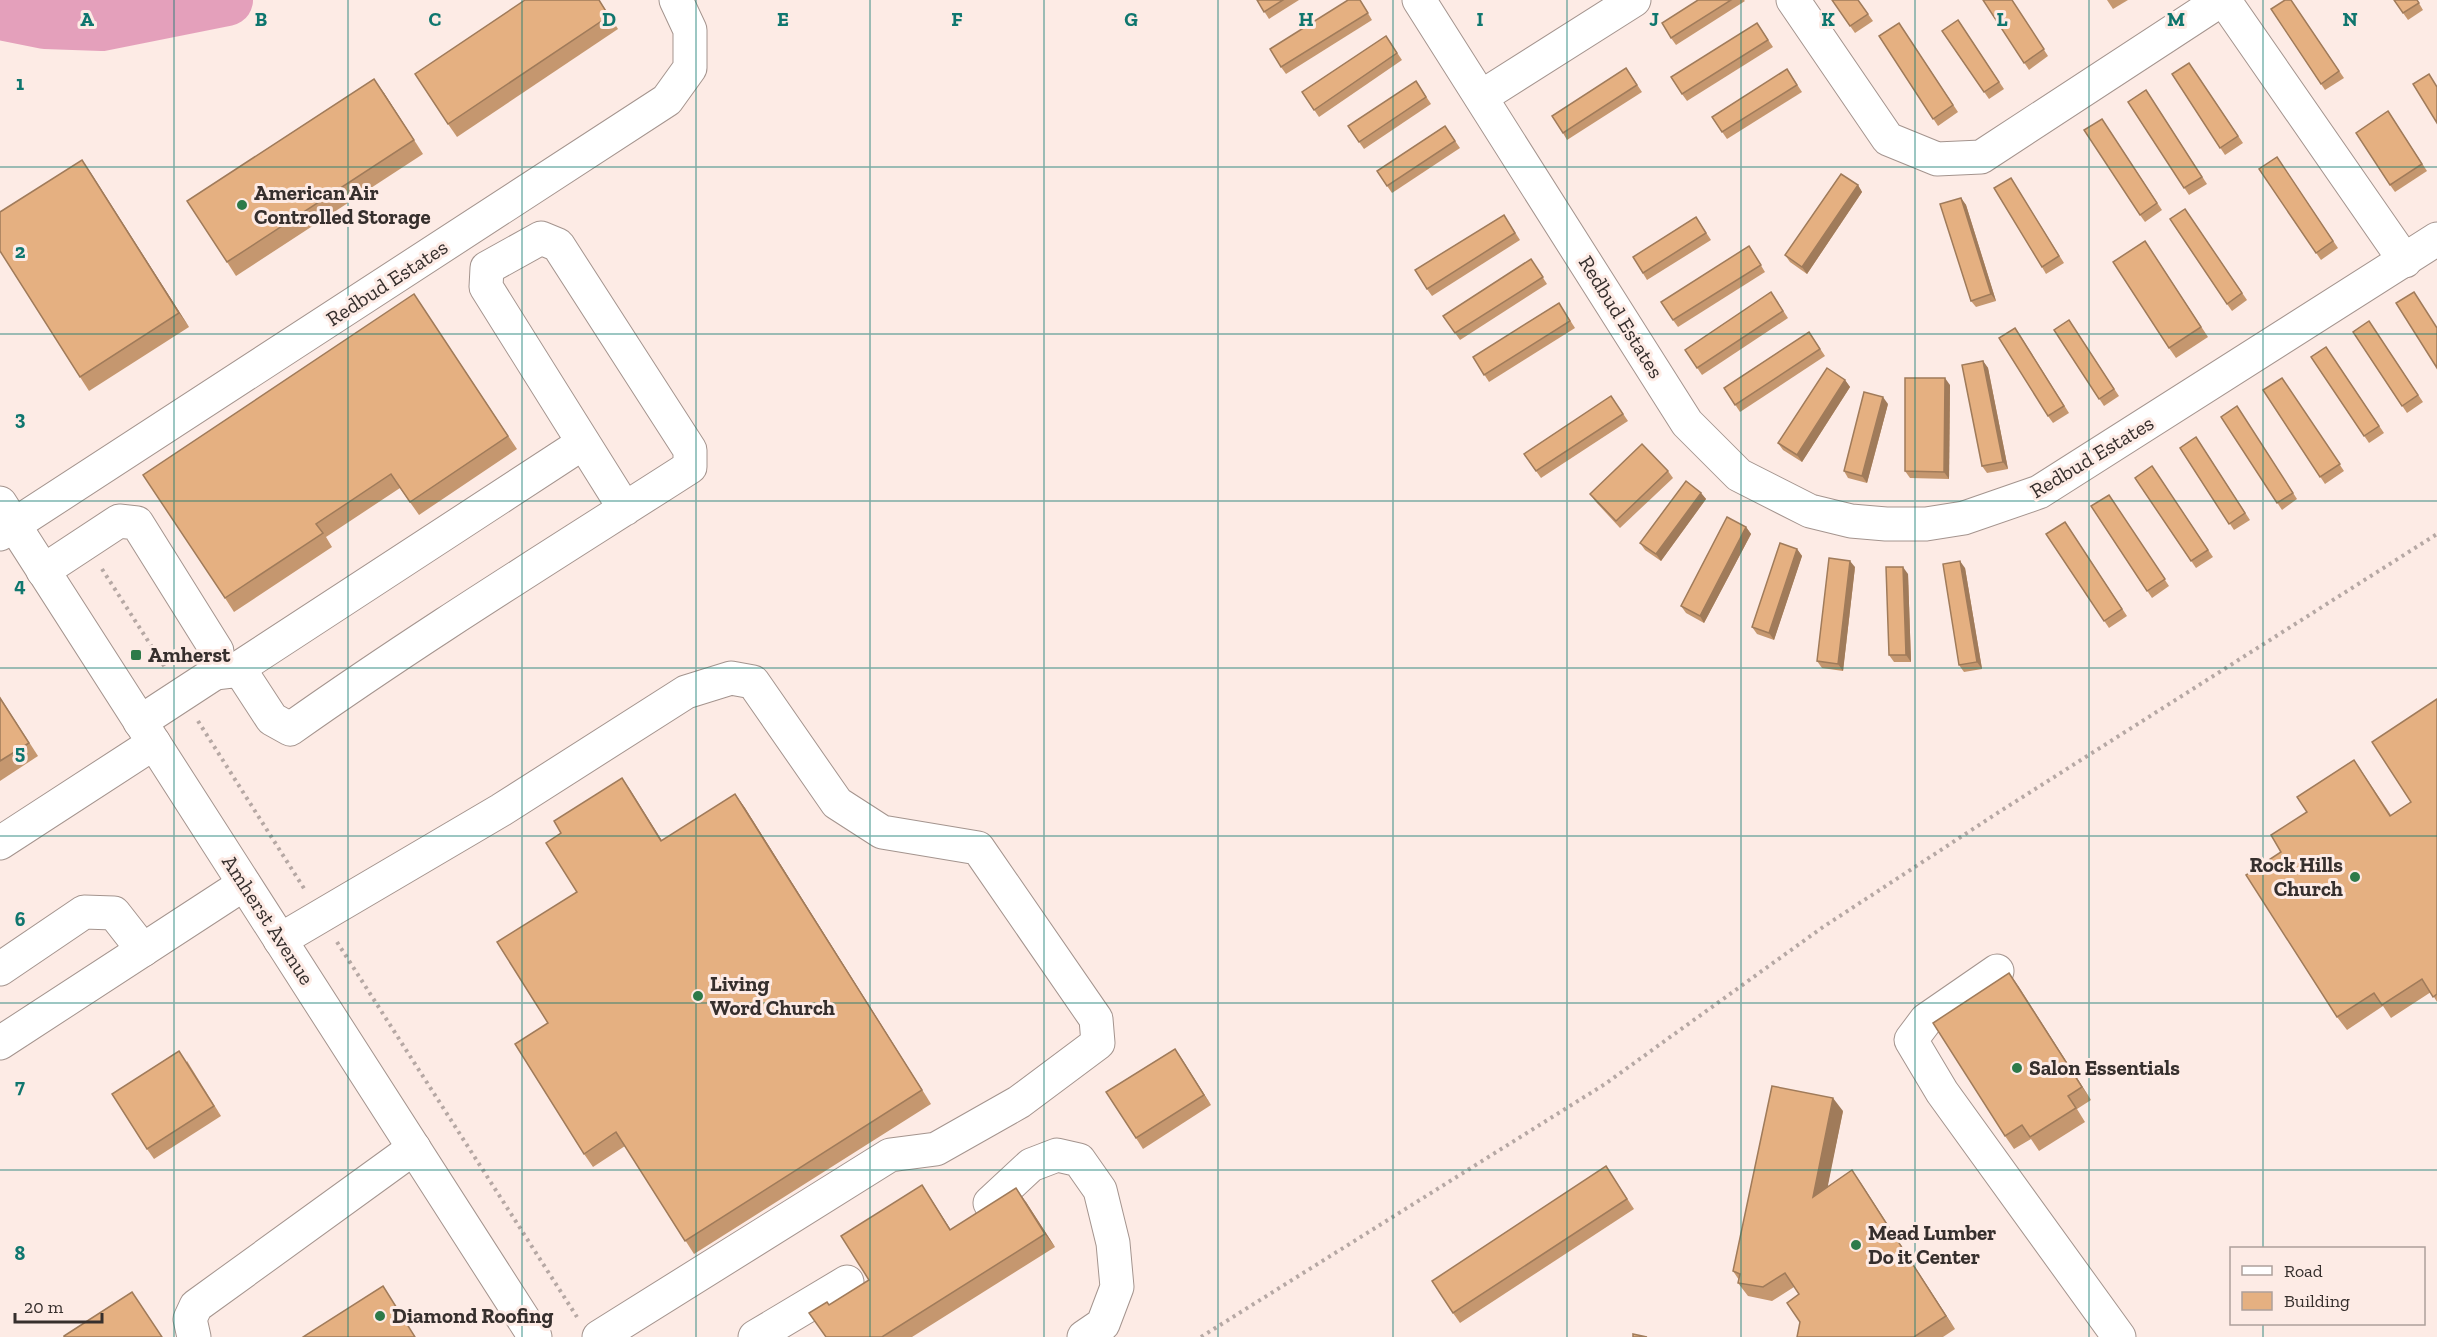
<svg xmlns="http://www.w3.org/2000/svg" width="2437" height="1337" font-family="'Zilla Slab',serif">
	<rect width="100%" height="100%" fill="#fdebe5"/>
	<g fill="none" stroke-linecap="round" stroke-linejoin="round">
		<polyline stroke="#e4a0bb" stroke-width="52" points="0,14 45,23 102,25 227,0"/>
		<defs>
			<g id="minor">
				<polyline points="1419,0 1687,423 1739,475 1810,511 1851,521 1886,524 1926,524 1964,518 2039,492 2437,239"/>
				<polyline points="1793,0 1888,139 1937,159 1981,157 2221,0"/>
				<polyline points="2224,0 2405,261"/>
				<polyline points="1481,97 1634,0"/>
				<polyline points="0,503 535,1337"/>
				<polyline points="0,534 667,100 690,68 690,30 676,0"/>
				<polyline points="43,571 119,521 137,523 217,651 215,673 140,722"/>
				<polyline points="234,671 583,443"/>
				<path d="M215,673L240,670L272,719L290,729C420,637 556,553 690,467V450L558,245L541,238L487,268L486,287L625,509"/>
				<polyline points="0,843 154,743"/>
				<polyline points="280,940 501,810 686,692 731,678 753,682 837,803 882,832 978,848 1096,1019 1098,1043 1019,1102 936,1149 890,1155 599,1337"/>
				<polyline points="0,969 84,912 114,913 143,950"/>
				<polyline points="1997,971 1926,1020 1911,1040 1942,1092 2119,1337"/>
				<polyline points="0,1043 244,884"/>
				<polyline points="990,1203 1031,1165 1057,1155 1079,1160 1100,1190 1113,1243 1117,1287 1103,1324 1084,1337"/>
				<polyline points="194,1337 190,1319 196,1306 414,1148"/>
				<polyline points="755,1337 847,1282"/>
			</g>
		</defs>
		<use href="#minor" stroke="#a4948e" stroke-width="35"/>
		<g stroke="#b6a8a4" stroke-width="4" stroke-dasharray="3 4.5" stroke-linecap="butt">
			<polyline points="102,569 166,669"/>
			<polyline points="198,721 305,890"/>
			<polyline points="337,942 577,1317"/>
			<polyline points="1201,1337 1605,1084 1823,927 1999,812 2437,534"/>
		</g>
		<use href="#minor" stroke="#fff" stroke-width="33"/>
	</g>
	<g fill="#c5976f">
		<polygon points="599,0 618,29 457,137 448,124"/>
		<polygon points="1257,0 1299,0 1269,19"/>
		<polygon points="1360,0 1372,20 1286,74 1281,67"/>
		<polygon points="1698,0 1744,0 1745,1 1676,45 1671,38"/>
		<polygon points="1832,0 1858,0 1873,21 1855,33"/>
		<polygon points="1983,0 2012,0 2048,56 2029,70"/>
		<polygon points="2107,0 2128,0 2113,9"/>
		<polygon points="2291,0 2344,78 2325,90 2271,9"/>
		<polygon points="2394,0 2417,0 2423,10 2408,20"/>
		<polygon points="1958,20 2004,89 1989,99 1942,31"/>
		<polygon points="1757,23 1773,47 1687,101 1682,94"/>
		<polygon points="1899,23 1958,112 1938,126 1879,36"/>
		<polygon points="1386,36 1402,60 1319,117 1302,92"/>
		<polygon points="2189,63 2243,143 2225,155 2172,74"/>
		<polygon points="1626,68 1642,92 1567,140 1563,133"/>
		<polygon points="1787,69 1802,92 1727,139 1712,117"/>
		<polygon points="1416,81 1431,104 1364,149 1348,126"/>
		<polygon points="2146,90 2207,184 2189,195 2128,102"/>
		<polygon points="384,93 423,154 236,276 227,262"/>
		<polygon points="2388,111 2427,171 2395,192 2390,185"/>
		<polygon points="2102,119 2162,210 2145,222 2140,215"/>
		<polygon points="1445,126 1460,148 1392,193 1377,171"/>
		<polygon points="2277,157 2338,248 2321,260 2259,169"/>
		<polygon points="82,160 189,327 89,391 80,377"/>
		<polygon points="2011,178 2064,263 2046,274 2042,267"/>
		<polygon points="1858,185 1862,192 1807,274 1790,262 1785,255"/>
		<polygon points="1961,198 1966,205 1996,301 1976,307 1971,301"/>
		<polygon points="2185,209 2247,300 2232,311 2227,304"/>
		<polygon points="1504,215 1520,240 1432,296 1427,289"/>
		<polygon points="1696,217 1711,240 1647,280 1633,257"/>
		<polygon points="2145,241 2208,337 2176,358 2169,348"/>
		<polygon points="1749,246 1765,272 1678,327 1673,320"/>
		<polygon points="1531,259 1547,284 1460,340 1443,316"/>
		<polygon points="1771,292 1788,318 1702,375 1685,350"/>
		<polygon points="414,294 517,449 419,515 400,488 326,537 332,547 234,612 225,598"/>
		<polygon points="1559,303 1575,328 1489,382 1473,357"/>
		<polygon points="2069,320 2119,396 2104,406 2054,330"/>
		<polygon points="2369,321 2423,402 2407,413 2353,332"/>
		<polygon points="1809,332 1825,356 1740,412 1724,388"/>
		<polygon points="2020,335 2069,413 2053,423 2048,416"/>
		<polygon points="2326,347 2384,433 2369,443 2311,357"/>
		<polygon points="1983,361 1988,368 2008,469 1987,473 1982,466"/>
		<polygon points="2282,378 2344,471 2325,484 2263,390"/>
		<polygon points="1845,380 1850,387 1802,462 1783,450 1778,443"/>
		<polygon points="1950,385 1949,479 1910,478 1905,471"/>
		<polygon points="1611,396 1628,421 1541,478 1524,454"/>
		<polygon points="1888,404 1867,483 1848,478 1844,471"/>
		<polygon points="2237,406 2297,499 2282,510 2221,417"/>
		<polygon points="2196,437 2250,520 2234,530 2180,448"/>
		<polygon points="2152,466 2213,557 2196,568 2135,478"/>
		<polygon points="1668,471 1673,478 1620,528 1595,501 1590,494"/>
		<polygon points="1701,493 1706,499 1661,561 1645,550 1640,543"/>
		<polygon points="2109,495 2169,586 2152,598 2091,506"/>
		<polygon points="2065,522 2127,616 2109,628 2046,534"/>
		<polygon points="1746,527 1751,534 1704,623 1686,613 1681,606"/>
		<polygon points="1797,549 1802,556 1774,640 1757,634 1752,627"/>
		<polygon points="1855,567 1843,671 1822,668 1817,661"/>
		<polygon points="1965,568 1982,669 1964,672 1959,665"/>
		<polygon points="1908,574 1911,662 1894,662 1889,655"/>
		<polygon points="0,697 38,756 0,781"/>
		<polygon points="2437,699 2437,1002 2431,992 2391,1018 2383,1006 2347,1030 2337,1017 2281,852 2307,812 2354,760 2391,815 2411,802"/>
		<polygon points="622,778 662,841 735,794 745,808 931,1104 694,1254 625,1146 593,1167 584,1154 548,1023 577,892"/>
		<polygon points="2009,973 2091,1100 2077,1109 2085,1122 2039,1151 2031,1139 2014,1149 2005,1136"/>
		<polygon points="1175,1049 1211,1105 1143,1149 1136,1138"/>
		<polygon points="187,1061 221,1116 154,1159 147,1149"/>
		<polygon points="1843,1111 1827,1187 1852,1170 1955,1329 1943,1337 1797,1337 1800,1322 1799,1294 1794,1287 1772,1301 1748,1296 1738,1283 1739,1280 1733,1271"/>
		<polygon points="1606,1166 1634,1209 1460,1323 1453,1313"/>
		<polygon points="931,1199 951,1230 1026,1202 1055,1247 912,1337 826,1337 829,1305 869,1280"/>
	</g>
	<g fill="#a07b5a">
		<polygon points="374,79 384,93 423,154 414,140"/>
		<polygon points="82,160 91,173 189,327 179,313"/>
		<polygon points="1858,185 1862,192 1807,274 1802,267"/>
		<polygon points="1961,198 1966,205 1996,301 1991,294"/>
		<polygon points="1983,361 1988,368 2008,469 2003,462"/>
		<polygon points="1945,378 1950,385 1949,479 1944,472"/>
		<polygon points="1845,380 1850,387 1802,462 1797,455"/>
		<polygon points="1883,397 1888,404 1867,483 1862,476"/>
		<polygon points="1701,493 1706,499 1661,561 1656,554"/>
		<polygon points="1746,527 1751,534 1704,623 1700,616"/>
		<polygon points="1797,549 1802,556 1774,640 1769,633"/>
		<polygon points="1850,561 1855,567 1843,671 1838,664"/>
		<polygon points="1960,561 1965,568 1982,669 1977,662"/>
		<polygon points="1903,567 1908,574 1911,662 1906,655"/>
		<polygon points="622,778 631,791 671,855 661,841"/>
		<polygon points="735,794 745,808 931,1104 922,1090"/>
		<polygon points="2009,973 2019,987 2091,1100 2082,1087"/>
		<polygon points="1175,1049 1182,1059 1211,1105 1204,1095"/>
		<polygon points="1833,1098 1843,1111 1823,1210 1813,1197"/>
		<polygon points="1852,1170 1861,1183 1955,1329 1946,1316"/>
		<polygon points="922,1185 931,1199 959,1243 950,1230"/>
		<polygon points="1016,1188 1026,1202 1055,1247 1045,1234"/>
	</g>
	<g fill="#e5b081" stroke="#a07b5a" stroke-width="1.5">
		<polygon points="525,0 599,0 609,16 448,124 415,74"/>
		<polygon points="1257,0 1283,0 1264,12"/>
		<polygon points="1348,0 1360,0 1368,13 1281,67 1270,49"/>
		<polygon points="1698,0 1731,0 1671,38 1662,23"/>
		<polygon points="1832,0 1858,0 1868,14 1850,26"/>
		<polygon points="1983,0 2012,0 2044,49 2024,63"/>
		<polygon points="2285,0 2291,0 2339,71 2321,84 2271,9"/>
		<polygon points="2394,0 2417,0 2419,3 2403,13"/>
		<polygon points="1958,20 1999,82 1984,92 1942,31"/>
		<polygon points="1757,23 1768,40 1682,94 1671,77"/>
		<polygon points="1899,23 1953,105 1933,119 1879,36"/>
		<polygon points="1386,36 1397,53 1314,110 1302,92"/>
		<polygon points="2189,63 2238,136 2220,148 2172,74"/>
		<polygon points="1626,68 1637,85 1563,133 1552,116"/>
		<polygon points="1787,69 1797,85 1722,132 1712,117"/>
		<polygon points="2429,74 2437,87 2437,123 2413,84"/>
		<polygon points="374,79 414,140 227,262 187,201"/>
		<polygon points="1416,81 1426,97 1359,142 1348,126"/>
		<polygon points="2146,90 2202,177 2184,188 2128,102"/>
		<polygon points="2388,111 2422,164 2390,185 2356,133"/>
		<polygon points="2102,119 2157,203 2140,215 2084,130"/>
		<polygon points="1445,126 1455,141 1387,186 1377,171"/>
		<polygon points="2277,157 2333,241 2316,253 2259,169"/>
		<polygon points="82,160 179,313 80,377 0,251 0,212"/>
		<polygon points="1841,174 1858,185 1802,267 1785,255"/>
		<polygon points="2011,178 2059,256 2042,267 1994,188"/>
		<polygon points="1961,198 1991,294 1971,301 1940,204"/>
		<polygon points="2185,209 2242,293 2227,304 2170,219"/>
		<polygon points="1504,215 1515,233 1427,289 1415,270"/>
		<polygon points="1696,217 1706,233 1643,273 1633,257"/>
		<polygon points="2145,241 2201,327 2169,348 2113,262"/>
		<polygon points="1749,246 1761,265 1673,320 1661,302"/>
		<polygon points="1531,259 1543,277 1455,333 1443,316"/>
		<polygon points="1771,292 1783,311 1697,368 1685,350"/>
		<polygon points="2414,292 2437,328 2437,368 2396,303"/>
		<polygon points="414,294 508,436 410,502 391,474 316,524 323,533 225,598 143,475"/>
		<polygon points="1559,303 1570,321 1484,375 1473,357"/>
		<polygon points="2069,320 2114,389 2099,399 2054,330"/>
		<polygon points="2369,321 2418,395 2402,406 2353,332"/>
		<polygon points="2015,328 2064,406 2048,416 1999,338"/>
		<polygon points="1809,332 1820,349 1735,405 1724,388"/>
		<polygon points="2326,347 2379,426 2364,436 2311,357"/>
		<polygon points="1983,361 2003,462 1982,466 1962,365"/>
		<polygon points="1827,368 1845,380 1797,455 1778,443"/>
		<polygon points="1905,378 1945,378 1944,472 1905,471"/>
		<polygon points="2282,378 2340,464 2320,477 2263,390"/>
		<polygon points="1864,392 1883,397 1862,476 1844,471"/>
		<polygon points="1611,396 1623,414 1536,471 1524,454"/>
		<polygon points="2237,406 2293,493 2277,503 2221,417"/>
		<polygon points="2196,437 2245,513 2229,524 2180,448"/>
		<polygon points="1642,444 1668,471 1616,521 1590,494"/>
		<polygon points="2152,466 2208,550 2191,561 2135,478"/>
		<polygon points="1686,481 1701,493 1656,554 1640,543"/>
		<polygon points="2109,495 2165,579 2147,591 2091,506"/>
		<polygon points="1727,517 1746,527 1700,616 1681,606"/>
		<polygon points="2065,522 2122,609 2104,621 2046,534"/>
		<polygon points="1780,543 1797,549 1769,633 1752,627"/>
		<polygon points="1829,558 1850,561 1838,664 1817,661"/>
		<polygon points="1960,561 1977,662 1959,665 1943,564"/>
		<polygon points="1886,567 1903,567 1906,655 1889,655"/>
		<polygon points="0,698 29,743 0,761"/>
		<polygon points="2437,699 2437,994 2433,997 2422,979 2382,1005 2374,993 2337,1017 2246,875 2281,852 2271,835 2307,812 2297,797 2354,760 2390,816 2411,802 2372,742"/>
		<polygon points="622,778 661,841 735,794 922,1090 685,1241 616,1132 584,1154 515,1044 548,1023 497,942 577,892 546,843 561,833 554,821"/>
		<polygon points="2009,973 2082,1087 2068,1096 2076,1108 2030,1137 2022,1125 2005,1136 1933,1023"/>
		<polygon points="1175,1049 1204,1095 1136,1138 1106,1092"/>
		<polygon points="179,1051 214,1106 147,1149 112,1094"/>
		<polygon points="1772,1086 1833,1098 1813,1197 1852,1170 1946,1316 1914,1337 1797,1337 1800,1322 1787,1303 1799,1294 1785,1273 1763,1287 1738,1283 1740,1274 1733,1271"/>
		<polygon points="1606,1166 1627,1199 1453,1313 1432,1281"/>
		<polygon points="922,1185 950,1230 1016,1188 1045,1234 882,1337 826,1337 809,1313 827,1302 829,1305 869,1280 841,1236"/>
		<polygon points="383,1286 415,1337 303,1337"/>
		<polygon points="132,1292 162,1337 64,1337 64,1336"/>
		<polygon points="1633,1334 1647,1337 1633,1337"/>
	</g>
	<path fill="none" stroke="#0f766e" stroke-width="1.5" stroke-opacity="0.55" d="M174,0V1337M348,0V1337M522,0V1337M696,0V1337M870,0V1337M1044,0V1337M1218,0V1337M1393,0V1337M1567,0V1337M1741,0V1337M1915,0V1337M2089,0V1337M2263,0V1248M0,167H2437M0,334H2437M0,501H2437M0,668H2437M0,836H2437M0,1003H2437M0,1170H2437M2263,1324V1337"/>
	<g fill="#2d7a49" stroke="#fdebe5" stroke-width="2">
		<circle cx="242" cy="205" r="6"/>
		<rect x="130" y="649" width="12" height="12" rx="3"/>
		<circle cx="2355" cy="877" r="6"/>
		<circle cx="698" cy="996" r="6"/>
		<circle cx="2017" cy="1068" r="6"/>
		<circle cx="1856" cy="1245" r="6"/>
		<circle cx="380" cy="1316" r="6"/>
	</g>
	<g text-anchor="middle" stroke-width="6" stroke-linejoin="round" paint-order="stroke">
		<g font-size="21" font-weight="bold" fill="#362f2d" stroke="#fdebe5" text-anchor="start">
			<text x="254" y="200">American Air<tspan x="254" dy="24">Controlled Storage</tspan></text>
			<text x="148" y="662">Amherst</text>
			<text x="2343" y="872" text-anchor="end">Rock Hills<tspan x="2343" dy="24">Church</tspan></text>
			<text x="710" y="991">Living<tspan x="710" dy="24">Word Church</tspan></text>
			<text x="2029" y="1075">Salon Essentials</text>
			<text x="1868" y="1240">Mead Lumber<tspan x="1868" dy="24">Do it Center</tspan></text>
			<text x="392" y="1323">Diamond Roofing</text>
		</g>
		<g font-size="21" fill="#362f2d" stroke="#fdebe5">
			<text transform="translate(387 283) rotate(-33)" y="7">Redbud Estates</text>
			<text transform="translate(1621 317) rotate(58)" y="7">Redbud Estates</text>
			<text transform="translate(2092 457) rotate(-31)" y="7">Redbud Estates</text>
			<text transform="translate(268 920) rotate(57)" y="7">Amherst Avenue</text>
		</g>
	</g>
	<g font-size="20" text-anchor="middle" font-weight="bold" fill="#0f766e" stroke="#fdebe5" stroke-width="6" stroke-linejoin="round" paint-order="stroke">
		<text x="87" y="26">A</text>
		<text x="261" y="26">B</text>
		<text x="435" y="26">C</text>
		<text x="609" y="26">D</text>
		<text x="783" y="26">E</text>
		<text x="957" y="26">F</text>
		<text x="1131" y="26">G</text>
		<text x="1306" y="26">H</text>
		<text x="1480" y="26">I</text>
		<text x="1654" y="26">J</text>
		<text x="1828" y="26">K</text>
		<text x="2002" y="26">L</text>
		<text x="2176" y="26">M</text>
		<text x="2350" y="26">N</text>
		<text x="20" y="90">1</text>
		<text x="20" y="258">2</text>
		<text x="20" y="425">3</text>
		<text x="20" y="592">4</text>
		<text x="20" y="759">5</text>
		<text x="20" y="926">6</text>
		<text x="20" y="1093">7</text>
		<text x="20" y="1260">8</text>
	</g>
	<rect x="2230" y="1247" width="195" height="78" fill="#fdebe5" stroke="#ada09b" stroke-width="1.5"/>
	<rect x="2242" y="1266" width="30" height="9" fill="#ffffff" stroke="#ada09b" stroke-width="1.5"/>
	<text x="2284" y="1277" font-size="18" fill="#362f2d">Road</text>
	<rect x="2242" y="1292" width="30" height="18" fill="#e5b081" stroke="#ada09b" stroke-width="1.5"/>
	<text x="2284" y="1307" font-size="18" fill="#362f2d">Building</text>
	<path d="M15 1313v9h87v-9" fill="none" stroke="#362f2d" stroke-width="3"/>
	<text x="24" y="1313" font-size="18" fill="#362f2d" stroke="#fdebe5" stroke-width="4.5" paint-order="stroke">20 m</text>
</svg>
